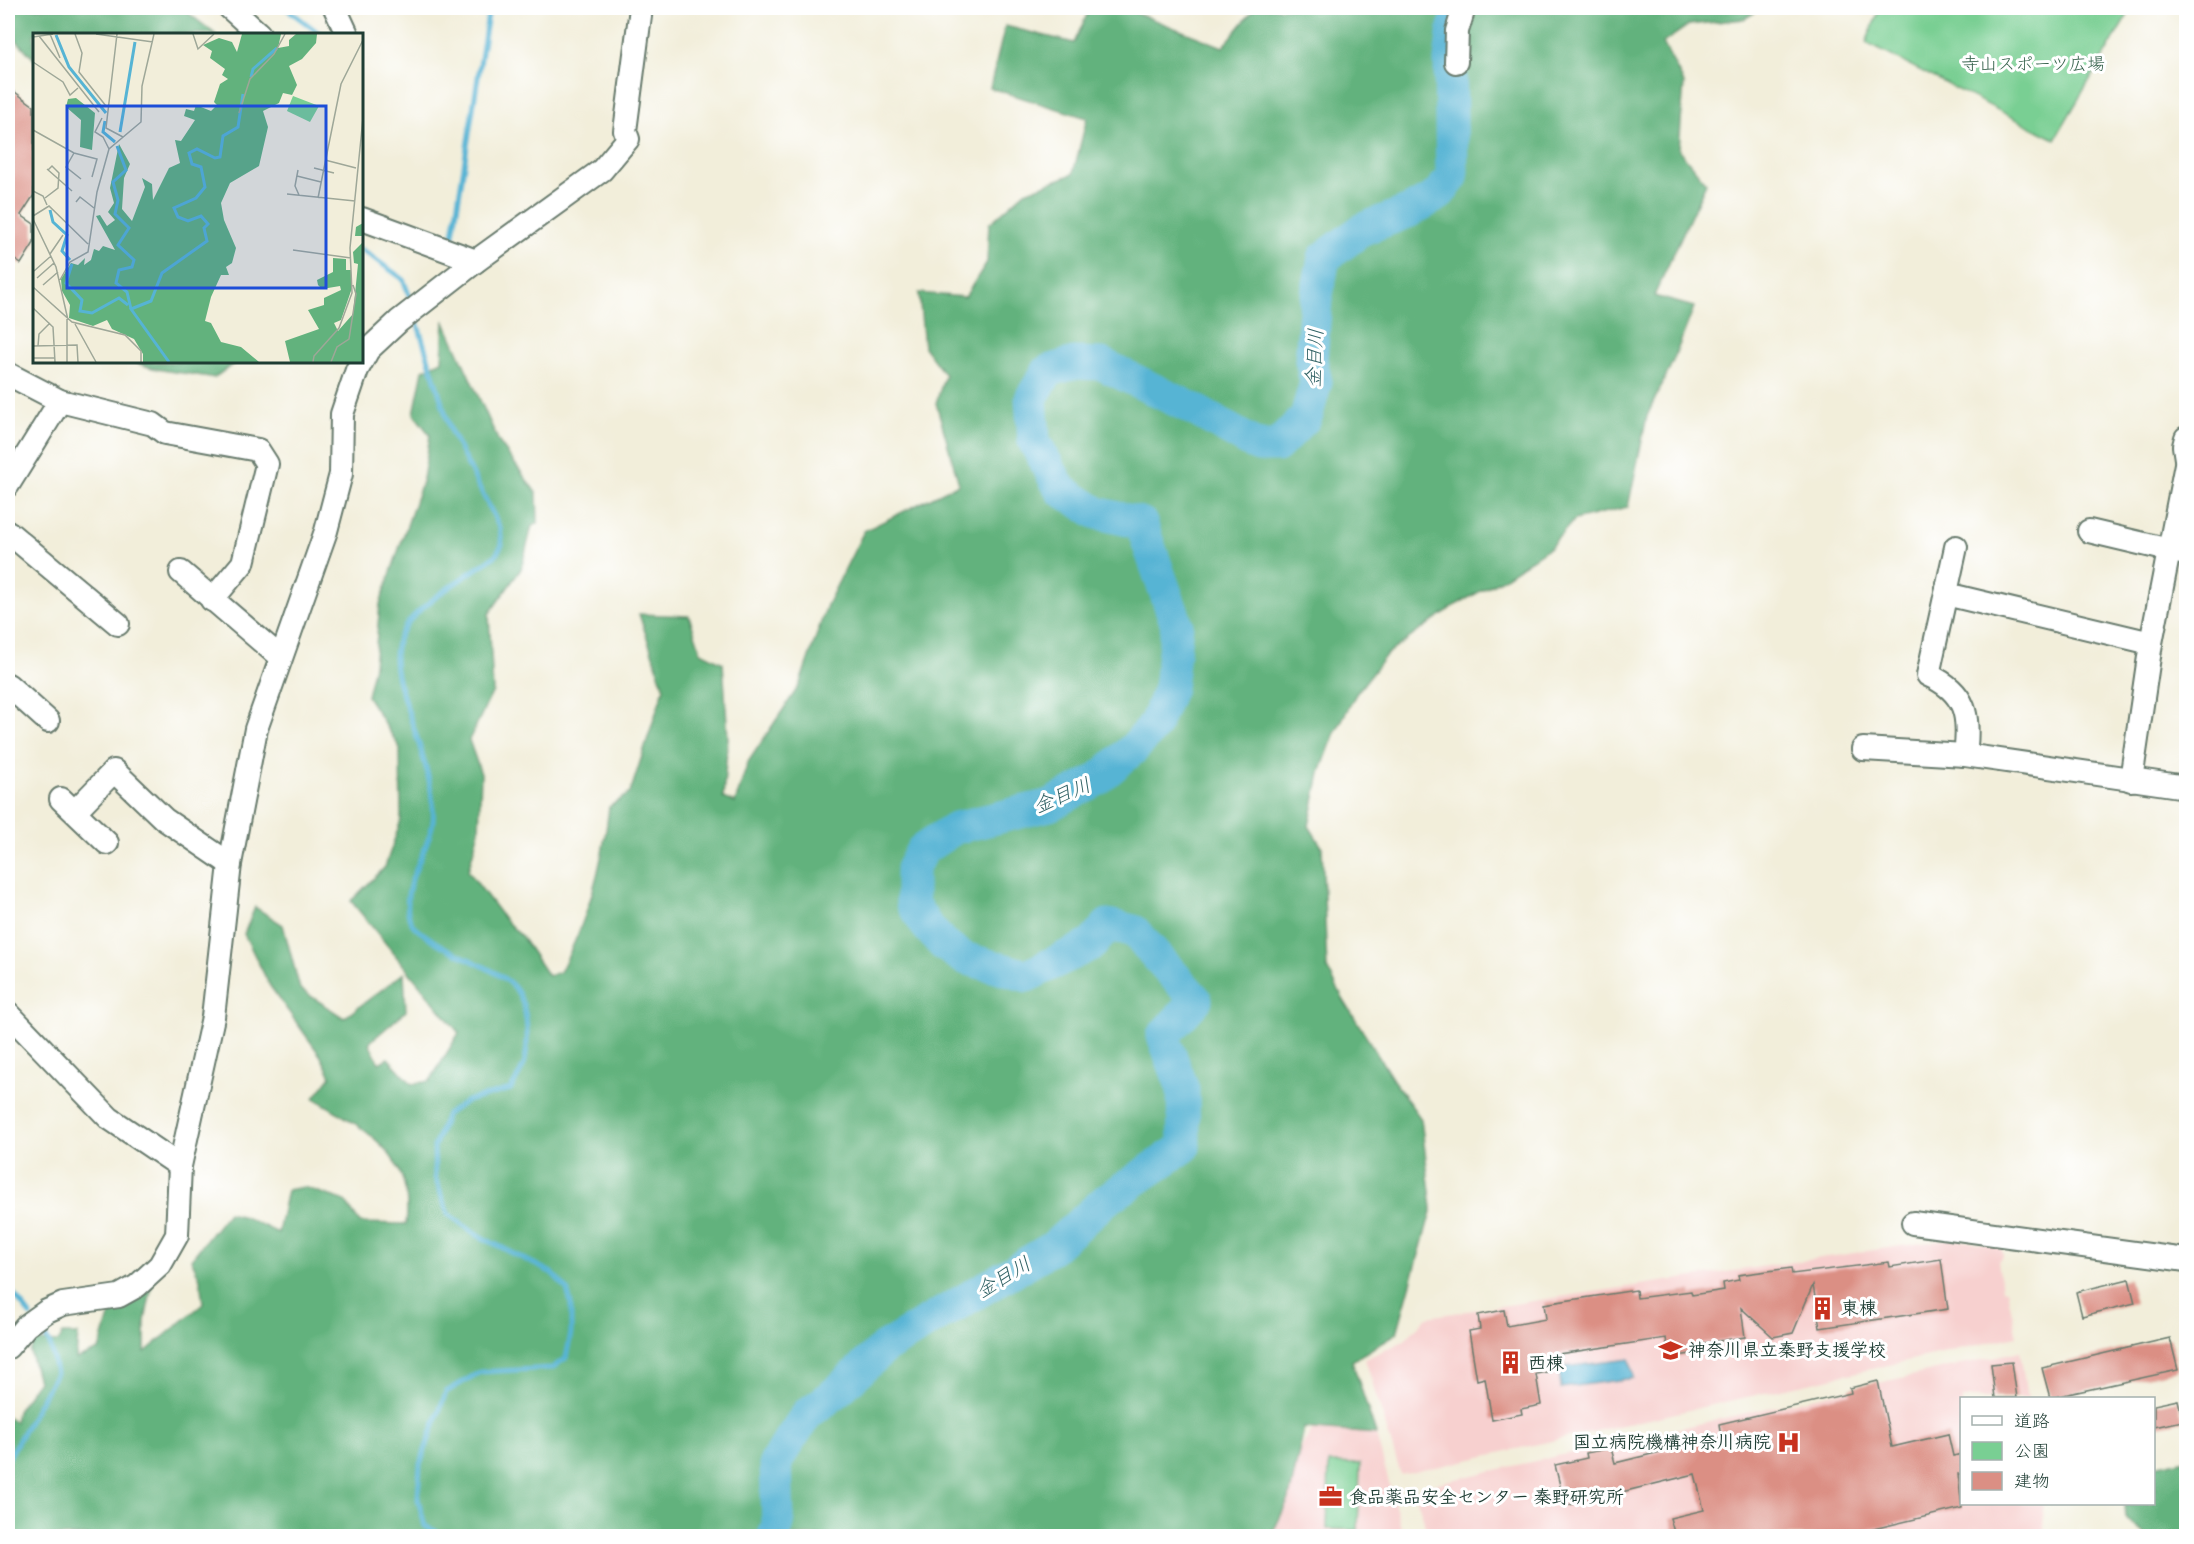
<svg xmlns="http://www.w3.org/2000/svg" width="2194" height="1544" font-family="'Balsamiq Sans','Klee One',sans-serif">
	<rect width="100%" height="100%" fill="#fff"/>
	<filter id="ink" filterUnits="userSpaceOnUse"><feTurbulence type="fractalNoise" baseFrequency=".0167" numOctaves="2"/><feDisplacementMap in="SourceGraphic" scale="12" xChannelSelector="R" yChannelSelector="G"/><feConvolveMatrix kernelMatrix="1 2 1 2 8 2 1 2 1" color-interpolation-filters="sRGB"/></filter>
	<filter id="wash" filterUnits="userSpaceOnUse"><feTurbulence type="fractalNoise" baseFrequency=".008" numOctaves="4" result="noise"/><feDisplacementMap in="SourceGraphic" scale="24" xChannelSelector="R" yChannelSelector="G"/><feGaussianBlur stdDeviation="1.35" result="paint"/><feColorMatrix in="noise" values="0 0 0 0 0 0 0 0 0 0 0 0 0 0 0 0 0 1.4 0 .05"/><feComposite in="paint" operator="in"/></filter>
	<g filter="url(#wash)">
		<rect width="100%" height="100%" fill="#f2eeda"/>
		<g fill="#f7d0cf">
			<polygon points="1948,1239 2001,1246 2003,1256 1998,1261 2002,1289 2007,1290 2017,1336 1401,1475 1365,1359 1404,1341 1427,1317"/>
			<polygon points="2020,1351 2027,1398 1962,1398 1962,1504 2042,1504 2046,1536 1429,1536 1416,1496 1425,1486"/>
			<polygon points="1313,1429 1376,1434 1403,1536 1245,1536"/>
		</g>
		<g fill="#79cf93" stroke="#4c8664" stroke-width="1.5">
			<polygon points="1880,8 2132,8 2055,139 1866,43"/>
			<polygon points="1329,1463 1360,1464 1358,1530 1327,1529"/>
		</g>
		<g fill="#62b27d" stroke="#407858" stroke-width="1.5">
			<polygon points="8,8 182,8 215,34 34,34 34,59 8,31"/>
			<path d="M1090,8H1124L1223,47L1255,8H1762L1744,19L1689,25L1663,43L1684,83L1679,150L1706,183L1654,296L1694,307L1673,361L1647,416L1628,507L1574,520L1550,547L1502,579L1454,606L1386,655L1356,694L1334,735L1320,773L1309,826L1322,847L1327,968L1343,999L1393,1080L1421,1119L1432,1208L1397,1333L1352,1361L1376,1434L1304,1428L1289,1499L1271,1536H8V1417L15,1422L17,1411L38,1381L30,1352L37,1335L39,1341L58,1342L63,1334H78L76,1359L99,1350L114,1300L152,1285L145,1321V1352L203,1304L200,1279L191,1259L228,1213L245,1217L278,1233L287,1190L304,1187L345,1201L360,1223L406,1224C415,1154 366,1130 314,1098L331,1076L320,1055L270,986L244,934L255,907L283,925L300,989L344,1018L404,973L406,1011L369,1043L379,1063L388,1058L412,1084L430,1081L459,1033L351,901L385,867L401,820L400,748L367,696L374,665L380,604L423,479L430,435L414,414L423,370L442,361L444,320L499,442L537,494L538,523L532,526L521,569L489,614L493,691L469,740L481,774L479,831L468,871L505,920L522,937L548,976L560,972C587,922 603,863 609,807L630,793L664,688L639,614L689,616L701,652L723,663L728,738L723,798L735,803L748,762L799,686L827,605L864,531L959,484L936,403L945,375L924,347L919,293L965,297L987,262L989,224L1025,192L1073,174L1087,118L990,88L1005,26L1074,43Z"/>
			<path d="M135,362H233V364L214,378C187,372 160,373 135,362Z"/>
			<polygon points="2186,1459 2186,1536 2147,1536 2125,1518 2124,1504 2154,1504 2154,1466"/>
		</g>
		<polygon fill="#56b4d4" stroke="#3a7884" stroke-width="1.5" points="1630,1359 1633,1378 1561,1388 1559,1364 1564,1364 1564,1367"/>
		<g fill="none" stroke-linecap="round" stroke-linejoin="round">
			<g stroke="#56b4d4" stroke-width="5">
				<polyline points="286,8 320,34"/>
				<polyline points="452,241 489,8"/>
				<polyline points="362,250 403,279 412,303"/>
				<path d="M415,315L451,432L500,528L502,545L495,556C471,573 416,606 402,631C393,647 394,663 398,680C409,718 437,784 433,821C429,852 400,884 409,917C411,927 423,933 431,939C455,956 487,964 510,983C529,999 529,1039 525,1061C523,1070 515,1081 511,1089L467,1101L447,1114L434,1147L435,1177L448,1214L477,1235L552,1273L567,1289L571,1304V1333L566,1358L552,1368L480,1372L446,1392L420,1464L418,1499L425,1526L445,1536"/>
				<polyline points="8,1287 31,1316"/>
				<polyline points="8,1459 56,1373 50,1344 36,1323"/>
			</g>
			<polyline stroke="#56b4d4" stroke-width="33" points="774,1536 778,1524 776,1461 807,1414 833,1395 884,1348 1052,1248 1106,1200 1184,1147 1183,1089 1163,1036 1196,1000 1134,931 1108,925 1092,944 1027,976 964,958 943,944 926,925 912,903 912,869 922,850 955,828 1050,805 1097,780 1133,749 1154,726 1170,688 1177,625 1141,523 1097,513 1061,490 1034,441 1031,398 1048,371 1074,363 1102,364 1193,409 1258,446 1277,446 1306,417 1316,382 1311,360 1316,300 1324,258 1363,229 1410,211 1438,195 1452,177 1450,60 1454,27"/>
		</g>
		<g id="blocks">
			<g fill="#db8f84">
				<polygon points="8,87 34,106 34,195 21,215 34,224 34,243 21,264 8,255"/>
				<polygon points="1941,1259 1948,1309 1820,1328 1813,1285 1793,1333 1773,1337 1741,1308 1745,1337 1698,1344 1699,1353 1669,1357 1666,1338 1545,1356 1548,1372 1536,1374 1541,1405 1521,1409 1522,1414 1492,1420 1485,1378 1477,1380 1469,1331 1480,1329 1478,1315 1504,1310 1507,1326 1546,1319 1544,1304 1636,1290 1637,1298 1691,1291 1692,1295 1724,1290 1723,1283 1739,1280 1738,1275 1791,1268 1792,1274 1889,1262 1890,1267"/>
				<polygon points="2129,1279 2135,1303 2082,1316 2076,1292"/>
				<polygon points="2170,1338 2178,1370 2050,1398 2042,1368"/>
				<polygon points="2012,1362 2017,1398 1995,1398 1991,1364"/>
				<polygon points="1878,1381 1892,1447 1948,1434 1953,1456 1962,1454 1962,1474 1958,1474 1962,1508 1844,1536 1675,1536 1670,1518 1704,1510 1695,1474 1565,1506 1555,1465 1587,1458 1586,1453 1611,1448 1615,1463 1721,1437 1719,1424 1851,1393 1850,1388"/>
				<polygon points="2178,1400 2183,1421 2154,1427 2154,1405"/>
			</g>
		</g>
	</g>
	<g filter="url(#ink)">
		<use href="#blocks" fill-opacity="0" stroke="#697b6e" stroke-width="1.5"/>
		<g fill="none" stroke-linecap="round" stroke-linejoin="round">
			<defs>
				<g id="street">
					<polyline points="230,8 259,34"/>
					<polyline points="335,8 347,34"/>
					<polyline points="1456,62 1457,31 1464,8"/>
					<polyline points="362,219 476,261"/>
					<polyline points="8,374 60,401 153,424 165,433 258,450 267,464 243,563 212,600"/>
					<polyline points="2186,438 2184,446 2186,459"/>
					<polyline points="8,485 60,401"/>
					<polyline points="2089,531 2186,554"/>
					<polyline points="8,532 118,624"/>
					<path d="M1956,547L1928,675C1967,692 1970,717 1965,755"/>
					<polyline points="181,572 280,657"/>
					<polyline points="1946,594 2151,643"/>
					<polyline points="8,685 48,721"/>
					<polyline points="1863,749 1965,755 2186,787"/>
					<polyline points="2131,780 2151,643 2186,464"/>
					<polyline points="61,799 107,843"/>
					<polyline points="75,811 114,771 164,819 230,864"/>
					<polyline points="8,1013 109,1118 180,1166"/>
					<polyline points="1913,1223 2186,1260"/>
					<polyline points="8,1347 26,1326 47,1311 63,1304 119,1296 137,1286 160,1265 177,1235 180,1166 213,1017 230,864 256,729 326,531 341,474 342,414 357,370 368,350 399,321 476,261 602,170 628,139 625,131 641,8"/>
				</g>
			</defs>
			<use href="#street" stroke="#697b6e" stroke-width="26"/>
			<use href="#street" stroke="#fff" stroke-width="22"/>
		</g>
	</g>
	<defs>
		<symbol id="building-bare" viewBox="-9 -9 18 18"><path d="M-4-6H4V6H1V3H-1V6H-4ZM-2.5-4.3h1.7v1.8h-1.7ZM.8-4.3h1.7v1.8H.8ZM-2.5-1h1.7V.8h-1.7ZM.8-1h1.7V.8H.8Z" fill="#c8321e" stroke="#fff" stroke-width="2.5" paint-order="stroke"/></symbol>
		<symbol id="school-bare" viewBox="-9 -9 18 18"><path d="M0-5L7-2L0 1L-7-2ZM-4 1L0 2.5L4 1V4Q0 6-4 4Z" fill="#c8321e" stroke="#fff" stroke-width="2.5" paint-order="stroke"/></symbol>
		<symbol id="hospital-bare" viewBox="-9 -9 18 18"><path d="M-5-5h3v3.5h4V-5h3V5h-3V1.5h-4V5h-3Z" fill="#c8321e" stroke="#fff" stroke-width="2.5" paint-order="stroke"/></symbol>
		<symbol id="office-bare" viewBox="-9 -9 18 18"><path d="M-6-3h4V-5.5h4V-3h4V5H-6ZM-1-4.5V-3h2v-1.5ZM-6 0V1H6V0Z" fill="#c8321e" stroke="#fff" stroke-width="2.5" paint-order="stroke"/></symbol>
	</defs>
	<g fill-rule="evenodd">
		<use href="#building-bare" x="1806" y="1292" width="33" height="33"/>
		<use href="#school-bare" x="1654" y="1334" width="33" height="33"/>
		<use href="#building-bare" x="1494" y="1346" width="33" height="33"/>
		<use href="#hospital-bare" x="1772" y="1426" width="33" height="33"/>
		<use href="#office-bare" x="1314" y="1480" width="33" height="33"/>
	</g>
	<g text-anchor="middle" stroke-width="6" stroke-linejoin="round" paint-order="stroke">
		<g font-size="18" fill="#36624c" stroke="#fff">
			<text x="2033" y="70">寺山スポーツ広場</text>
		</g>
		<g font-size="18" font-weight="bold" fill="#1f3d34" stroke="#fff" text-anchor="start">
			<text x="1841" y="1314">東棟</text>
			<text x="1688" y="1356">神奈川県立秦野支援学校</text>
			<text x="1528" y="1369">西棟</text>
			<text x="1771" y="1448" text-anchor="end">国立病院機構神奈川病院</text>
			<text x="1349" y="1503">食品薬品安全センター 秦野研究所</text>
		</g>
		<g font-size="20" font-style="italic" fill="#306164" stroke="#fff">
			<text transform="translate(1314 358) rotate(-87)" y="7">金目川</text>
			<text transform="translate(1062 795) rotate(-23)" y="7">金目川</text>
			<text transform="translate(1003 1277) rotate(-31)" y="7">金目川</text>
		</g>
	</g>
	<g transform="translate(33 33)">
		<rect width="330" height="330" fill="#f2eeda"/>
		<path d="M260,63L286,73L277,89L254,78Z" fill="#79cf93"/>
		<path d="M209,1H248L245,15L256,13V7L263,1H284L283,10L269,26L256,33L264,52L259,62L250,60L246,70L230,78L235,94L226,133L197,150L188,170L191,187L203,215L199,230L193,234L196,242H188L178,264L172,288L178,290L188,309L208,314L226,329H110V321L101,306L79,296L74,287L60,293L36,285L37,272L29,258L28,246L38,230L45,232L52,225L51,232L58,227L61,216L66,218L70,213L82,217L63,183L67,182L74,193L82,187L75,179L81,170L77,155L86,111L97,131L91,145L89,176L99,188L112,154L109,145L119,151L120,167L136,135L147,130L142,107L148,108L162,87L151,83L153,76L161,78L163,72L178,78L184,72L181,69L187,51L195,46L189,42L192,36L177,25L179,18L170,12L186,5L199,9L204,19ZM43,65L62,80L59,117L47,114L48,87L33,74L35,66ZM330,190V329H257L252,308L286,296L275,277L291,272V265L308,257L307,253L289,256L285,252L284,247L300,239V225L313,226V237H318L319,255L308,287L301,290L305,298L320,281L325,231L321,230L320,219L329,210V203H322L323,194Z" fill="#62b27d"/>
		<path fill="none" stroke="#56b4d4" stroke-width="3" d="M23,2L36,34L73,80M218,44L220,36L244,15M72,88L70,99L82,109M87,99L102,9M84,113L93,137L80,149L85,167L82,181L96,195L85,212L101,227L99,234L86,237L83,250L94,259L98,276M17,177L20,189L34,202L29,218L37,227M39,231L33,250L49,267L47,278L59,280L86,265L95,272M136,329L98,276L118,268L129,240L174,208L171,195L175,191L168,183L155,188L145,184L141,175L163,165L172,154L168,134L159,131L156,120L164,116L182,125L187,124L190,103L205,94L210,61"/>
		<path fill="none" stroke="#9ea798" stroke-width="1.5" d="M17,1L27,25M42,1L49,20L46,39L73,73M63,1L120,9M84,1L73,95L90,104M160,1L165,16L181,1M6,3L66,79M0,4L20,1M0,29L30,49L37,62L45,55M206,80L217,46L241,21L252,1M69,85L62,99L70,104L76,116M0,97L41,120L64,126L59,144M41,120L33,134L48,146M292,127L323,135M281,135L301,140M14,136L39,158M265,137L262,153L266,162M264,143L288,149M0,158L10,163L14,172M254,161L322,168M12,165L25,155L26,140L19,133L15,137M285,165L308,51L330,7M43,169L47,164L61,175M0,183L16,173L55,211M0,186L23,234L35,287M260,217L318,225M17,221L30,202M1,238L18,223M4,245L21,230M27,247L37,229L55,219L64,159L76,116L108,89L109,53L121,1M10,252L25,239M0,254L39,289L92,302L108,318V329M0,275L20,294L22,329M34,286V329M42,291L63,329M0,313L44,312L45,329M5,313L6,301L17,290M0,325H22M280,329L281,323L306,295L319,260L317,215L330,85M298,329L304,314L316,306L323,261L320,252"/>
		<path fill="#1d4ed8" fill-opacity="0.15" stroke="#1d4ed8" stroke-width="3" d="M34,73H293V255H34Z"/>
		<rect width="330" height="330" fill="none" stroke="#1f3d34" stroke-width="3"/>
	</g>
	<rect width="2194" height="1544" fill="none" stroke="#fff" stroke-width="30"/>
	<rect x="1960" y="1397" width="195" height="108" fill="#ffffff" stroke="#a5b1ae" stroke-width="1.5"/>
	<rect x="1972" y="1416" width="30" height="9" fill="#ffffff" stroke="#a5b1ae" stroke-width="1.5"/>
	<text x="2014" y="1427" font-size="18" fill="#1f3d34">道路</text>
	<rect x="1972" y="1442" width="30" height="18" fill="#79cf93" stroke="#a5b1ae" stroke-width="1.5"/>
	<text x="2014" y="1457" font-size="18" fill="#1f3d34">公園</text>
	<rect x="1972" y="1472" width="30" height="18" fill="#db8f84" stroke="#a5b1ae" stroke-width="1.5"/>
	<text x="2014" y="1487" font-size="18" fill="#1f3d34">建物</text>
</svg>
